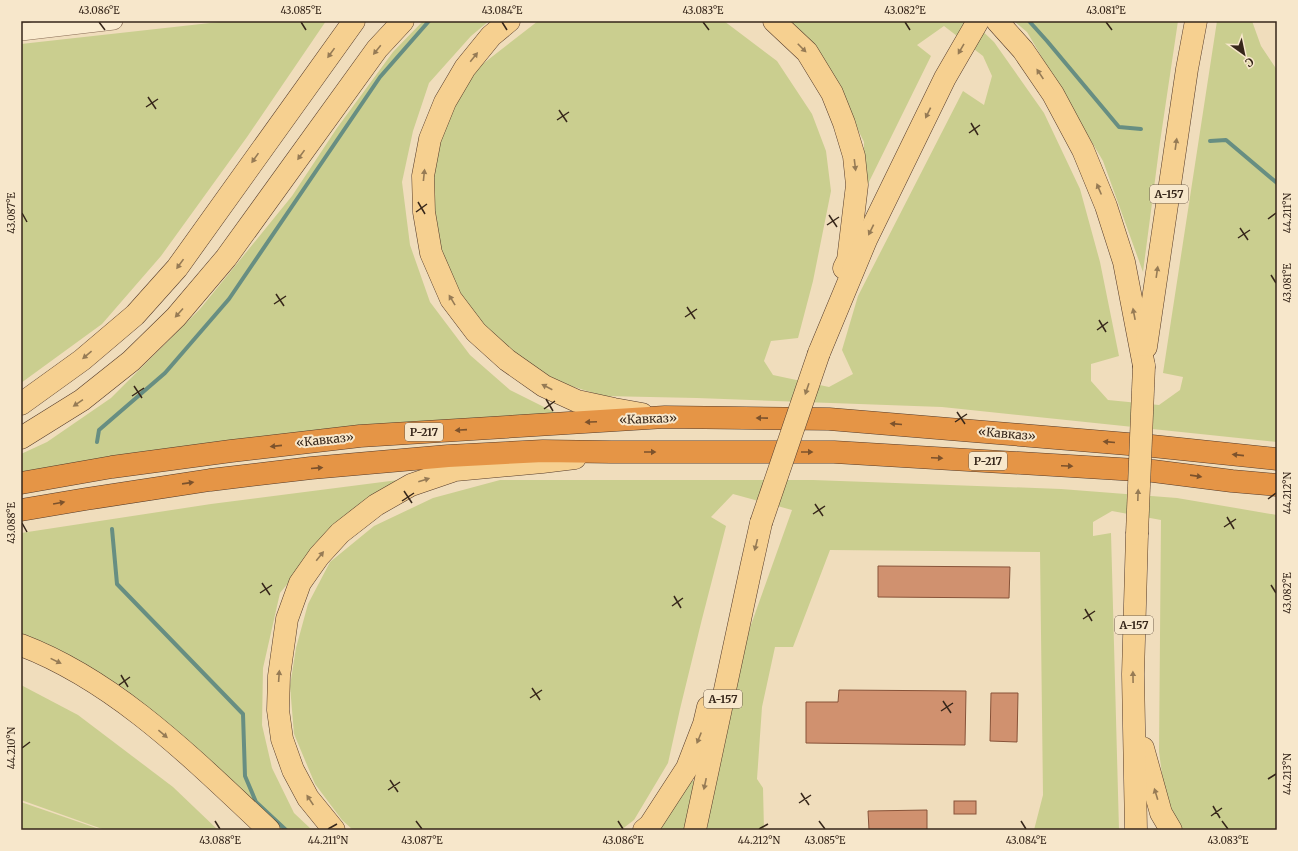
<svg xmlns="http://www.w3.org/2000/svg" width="1298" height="851" font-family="Merriweather,serif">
	<rect width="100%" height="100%" fill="#f0ddbc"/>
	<g fill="#cace8f">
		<polygon points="223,21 326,21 247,137 161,256 102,324 21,383 21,44 219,22"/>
		<polygon points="423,21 489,21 471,36 429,83 413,131 402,182 410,245 430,302 470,355 510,390 556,413 21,473 21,454 47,442 111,398 200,309 292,196 337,128 393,52"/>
		<polygon points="538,21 724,21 777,61 812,114 826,151 831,191 813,281 798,338 771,341 764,361 773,375 829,387 853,374 842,350 858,296 963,91 984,105 992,76 983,56 944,26 917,45 931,56 864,192 864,142 838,89 796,26 788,21 972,21 994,42 1044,113 1080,189 1100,262 1119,356 1091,364 1091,381 1108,400 1159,405 1180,390 1183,377 1163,373 1217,21 1252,21 1261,46 1277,70 1277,442 942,407 697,398 603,396 552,380 494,344 458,300 435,244 428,183 445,123 475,70"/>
		<polygon points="1014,21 1178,21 1160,142 1143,272 1103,161 1027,32"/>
		<polygon points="406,479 323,540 280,593 263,668 262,725 272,768 294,813 312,830 277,830 21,637 21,533 211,504"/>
		<polygon points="500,480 813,480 1061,489 1177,498 1277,515 1277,830 1182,830 1166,802 1159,752 1161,520 1112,511 1093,522 1093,536 1111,533 1119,830 1034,830 1043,795 1040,552 830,550 793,647 775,647 762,707 757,779 763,788 764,830 707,830 711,796 742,650 792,510 733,494 711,517 726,526 702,619 680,709 668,763 634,820 621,830 353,830 342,820 315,784 294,734 290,686 296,648 308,604 330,562 374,526 433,498"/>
		<polygon points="21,685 78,715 173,787 218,830 105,830 21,800"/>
		<polygon points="690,781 696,781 687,830 659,830"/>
		<polygon points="21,802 102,830 21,830"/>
	</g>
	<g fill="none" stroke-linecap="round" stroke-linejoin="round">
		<g stroke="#678e82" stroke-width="4">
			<polyline points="1029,21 1047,41 1119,127 1141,129"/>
			<polyline points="1210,141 1226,140 1277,183"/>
			<polyline points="97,442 99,430 165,373 229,299 380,77 429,21"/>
			<polyline points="112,529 117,584 243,714 245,776 256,802 286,830"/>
		</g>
	</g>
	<g fill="#d0916f" stroke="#885339">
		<polygon points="878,566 1010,567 1009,598 878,597"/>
		<polygon points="839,690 966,691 965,745 806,743 806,702 838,702"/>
		<polygon points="991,693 1018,693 1017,742 990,741"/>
		<rect x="954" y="801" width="22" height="13"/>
		<polygon points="927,810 927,830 869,830 868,811"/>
	</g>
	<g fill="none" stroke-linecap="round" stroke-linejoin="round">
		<defs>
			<polyline id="street" points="21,32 114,21"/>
			<g id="primary">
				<polyline points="509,21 491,36 465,68 445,102 430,139 423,176 424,212 431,253 451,299 476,332 507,360 544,386 577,401 614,409 642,414"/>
				<polyline points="774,21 807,52 832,93 844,123 854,156 857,185 848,260 844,268"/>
				<polyline points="997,21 1023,50 1053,94 1083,150 1106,206 1124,262 1144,366"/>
				<polyline points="1146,347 1187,69 1196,21"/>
				<polyline points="819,353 866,240 945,78 978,21"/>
				<polyline points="21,404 82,360 135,315 177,268 354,21"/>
				<polyline points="21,438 82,400 131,361 176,317 226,258 377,49 403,21"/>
				<path d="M21,645C118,682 195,761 269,830"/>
				<polyline points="1143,748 1161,813 1171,830"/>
				<polyline points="334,830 308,798 293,770 282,739 278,710 279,676 287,619 300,583 319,556 340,533 376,505 411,485 455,470 542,462 575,458"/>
				<polyline points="644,830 650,825 687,768 704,724 708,707"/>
				<polyline points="695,830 751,568 761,523"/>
				<polyline points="1136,830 1133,674 1137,534"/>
			</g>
			<g id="highway">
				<polyline points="21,483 112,467 231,451 360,436 665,417 829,419 1152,446 1277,459"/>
				<polyline points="21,510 86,499 210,480 311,468 448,456 543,451 611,452 834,452 1153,471 1232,481 1277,485"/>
			</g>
		</defs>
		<use href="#street" stroke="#886c55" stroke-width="18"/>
		<use href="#primary" stroke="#553b2a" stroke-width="23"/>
		<use href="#highway" stroke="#553b2a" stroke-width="23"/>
		<use href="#street" stroke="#faebcf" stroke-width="17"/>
		<use href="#primary" stroke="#f6d090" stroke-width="22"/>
		<use href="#highway" stroke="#e59546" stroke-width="22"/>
		<defs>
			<g id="primary-bridge">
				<polyline points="761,523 819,353"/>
				<polyline points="1137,534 1144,366"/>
			</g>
		</defs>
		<use href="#primary-bridge" stroke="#553b2a" stroke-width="23" stroke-linecap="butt"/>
		<use href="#primary-bridge" stroke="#f6d090" stroke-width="22"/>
	</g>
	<defs><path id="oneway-solid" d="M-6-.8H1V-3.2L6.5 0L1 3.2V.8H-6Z"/></defs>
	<g fill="#967b55">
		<use href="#oneway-solid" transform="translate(802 48) rotate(45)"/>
		<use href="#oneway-solid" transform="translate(961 49) rotate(120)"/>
		<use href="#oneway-solid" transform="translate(377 50) rotate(129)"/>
		<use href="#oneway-solid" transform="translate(331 53) rotate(126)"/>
		<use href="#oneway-solid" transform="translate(474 57) rotate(-51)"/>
		<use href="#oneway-solid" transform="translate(1040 74) rotate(-124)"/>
		<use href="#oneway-solid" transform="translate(928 113) rotate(116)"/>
		<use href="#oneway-solid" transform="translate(1176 144) rotate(-82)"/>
		<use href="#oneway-solid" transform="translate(301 155) rotate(126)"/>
		<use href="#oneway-solid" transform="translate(255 158) rotate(125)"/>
		<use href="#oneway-solid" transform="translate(855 165) rotate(83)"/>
		<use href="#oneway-solid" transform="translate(424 175) rotate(-84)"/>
		<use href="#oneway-solid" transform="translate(1099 189) rotate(-113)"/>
		<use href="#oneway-solid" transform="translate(871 230) rotate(116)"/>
		<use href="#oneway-solid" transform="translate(180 264) rotate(126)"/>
		<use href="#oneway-solid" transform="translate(1157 272) rotate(-82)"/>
		<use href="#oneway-solid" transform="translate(452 300) rotate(-121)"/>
		<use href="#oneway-solid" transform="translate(179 313) rotate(132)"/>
		<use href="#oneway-solid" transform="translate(1134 314) rotate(-101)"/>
		<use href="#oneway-solid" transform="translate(87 355) rotate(140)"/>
		<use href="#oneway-solid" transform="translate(547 387) rotate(-153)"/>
		<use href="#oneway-solid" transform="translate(807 389) rotate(109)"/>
		<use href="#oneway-solid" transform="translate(78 403) rotate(146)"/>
		<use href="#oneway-solid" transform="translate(424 480) rotate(-18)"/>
		<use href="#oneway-solid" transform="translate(1138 495) rotate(-88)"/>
		<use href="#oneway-solid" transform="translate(756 545) rotate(104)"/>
		<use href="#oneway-solid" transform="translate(320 556) rotate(-51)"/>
		<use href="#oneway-solid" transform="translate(56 661) rotate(26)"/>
		<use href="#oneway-solid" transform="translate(279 676) rotate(-86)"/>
		<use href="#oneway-solid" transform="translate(1133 677) rotate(-91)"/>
		<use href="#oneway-solid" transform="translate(163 734) rotate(40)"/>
		<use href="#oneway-solid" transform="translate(699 738) rotate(112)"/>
		<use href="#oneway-solid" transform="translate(705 784) rotate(102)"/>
		<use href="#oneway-solid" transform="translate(1156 794) rotate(-107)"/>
		<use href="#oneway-solid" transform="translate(310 800) rotate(-124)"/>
	</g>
	<g fill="#7c522c">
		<use href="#oneway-solid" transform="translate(762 418) rotate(-179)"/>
		<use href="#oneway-solid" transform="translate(591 422) rotate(177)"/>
		<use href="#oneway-solid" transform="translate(896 424) rotate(-175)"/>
		<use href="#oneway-solid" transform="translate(461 430) rotate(176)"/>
		<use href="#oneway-solid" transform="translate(1109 442) rotate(-175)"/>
		<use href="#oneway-solid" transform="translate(276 446) rotate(174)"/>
		<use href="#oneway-solid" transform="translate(650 452)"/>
		<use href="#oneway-solid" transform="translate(807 452)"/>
		<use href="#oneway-solid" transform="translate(1238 455) rotate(-174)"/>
		<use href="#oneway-solid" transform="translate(937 458) rotate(3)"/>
		<use href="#oneway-solid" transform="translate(1067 466) rotate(3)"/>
		<use href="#oneway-solid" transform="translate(317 468) rotate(-5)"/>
		<use href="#oneway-solid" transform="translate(1196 476) rotate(8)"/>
		<use href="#oneway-solid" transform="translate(188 483) rotate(-8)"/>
		<use href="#oneway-solid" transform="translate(59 503) rotate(-10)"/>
	</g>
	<path fill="none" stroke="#36261a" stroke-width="1.5" d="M99,22L105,30M301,22L306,30M502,22L507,30M703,22L709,30M905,22L910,30M1106,22L1112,30M148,97L156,109M146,107L158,99M559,110L567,122M557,120L569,112M971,123L978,135M969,133L980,125M418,202L425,214M416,212L427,204M22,213L27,222M829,215L837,227M1268,219L1276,213M827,225L839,217M1240,228L1248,240M1238,238L1250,230M1271,275L1276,283M276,294L284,306M274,304L286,296M687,307L695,319M685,317L697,309M1099,320L1106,332M1097,330L1108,322M134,386L142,398M132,396L144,388M546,399L553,411M544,409L555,401M957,412L965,424M955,422L967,414M404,491L412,503M1268,499L1276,493M402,501L414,493M815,504L823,516M813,514L825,506M1227,517L1234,529M22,523L27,532M1224,527L1236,519M262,583L270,595M1271,585L1276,593M260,593L272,585M674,596L681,608M672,606L683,598M1085,609L1092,621M1083,619L1095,611M121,675L128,687M119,685L130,677M532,688L540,700M530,698L542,690M943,701L951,713M941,711L953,703M22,748L30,742M1268,779L1276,774M390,780L398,792M388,790L400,782M801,793L809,805M799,803L811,795M1213,806L1220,818M1211,816L1222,808M215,821L220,829M416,821L422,829M618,821L623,829M819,821L825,829M1021,821L1026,829M1222,821L1228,829M328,829L337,824M759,829L768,824"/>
	<g text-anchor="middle" stroke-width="4" stroke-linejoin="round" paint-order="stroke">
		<g fill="#f7e7cb" stroke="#70604f" stroke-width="1">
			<rect x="1150" y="185" width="38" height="18" rx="3"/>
			<rect x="405" y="423" width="38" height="18" rx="3"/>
			<rect x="969" y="452" width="38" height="18" rx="3"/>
			<rect x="1115" y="616" width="38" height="18" rx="3"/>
			<rect x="704" y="690" width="38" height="18" rx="3"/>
		</g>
		<g font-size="11" font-weight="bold" fill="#36261a">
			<text x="1169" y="198">А-157</text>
			<text x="424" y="436">Р-217</text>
			<text x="988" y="465">Р-217</text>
			<text x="1134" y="629">А-157</text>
			<text x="723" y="703">А-157</text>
		</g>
		<g font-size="12" fill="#36261a" stroke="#f7e7cb">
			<text transform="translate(648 419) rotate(-2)" y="4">«Кавказ»</text>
			<text transform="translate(1007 434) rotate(5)" y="4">«Кавказ»</text>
			<text transform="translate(325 440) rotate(-6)" y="4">«Кавказ»</text>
		</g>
	</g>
	<rect width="1298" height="851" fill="none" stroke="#f7e7cb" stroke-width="44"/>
	<g transform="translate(1244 54) rotate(147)" stroke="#f7e7cb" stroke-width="3" paint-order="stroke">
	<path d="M0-3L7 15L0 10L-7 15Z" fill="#36261a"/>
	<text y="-6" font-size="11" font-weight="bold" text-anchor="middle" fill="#36261a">С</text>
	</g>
	<rect x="22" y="22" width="1254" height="807" fill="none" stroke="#36261a" stroke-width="1.5"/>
	<g font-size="10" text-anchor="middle" fill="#36261a">
		<text x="99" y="14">43.086°E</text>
		<text x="301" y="14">43.085°E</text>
		<text x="502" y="14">43.084°E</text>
		<text x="703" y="14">43.083°E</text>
		<text x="905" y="14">43.082°E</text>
		<text x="1106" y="14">43.081°E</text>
		<text transform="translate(11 213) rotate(-90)" y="4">43.087°E</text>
		<text transform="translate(1287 213) rotate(-90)" y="4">44.211°N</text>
		<text transform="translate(1287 283) rotate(-90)" y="4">43.081°E</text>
		<text transform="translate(1287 493) rotate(-90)" y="4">44.212°N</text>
		<text transform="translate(11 523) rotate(-90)" y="4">43.088°E</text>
		<text transform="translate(1287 593) rotate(-90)" y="4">43.082°E</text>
		<text transform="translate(11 748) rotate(-90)" y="4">44.210°N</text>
		<text transform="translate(1287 774) rotate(-90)" y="4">44.213°N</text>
		<text x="220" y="844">43.088°E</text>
		<text x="328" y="844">44.211°N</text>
		<text x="422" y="844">43.087°E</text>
		<text x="623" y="844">43.086°E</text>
		<text x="759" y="844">44.212°N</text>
		<text x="825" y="844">43.085°E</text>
		<text x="1026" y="844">43.084°E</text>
		<text x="1228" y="844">43.083°E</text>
	</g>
</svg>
